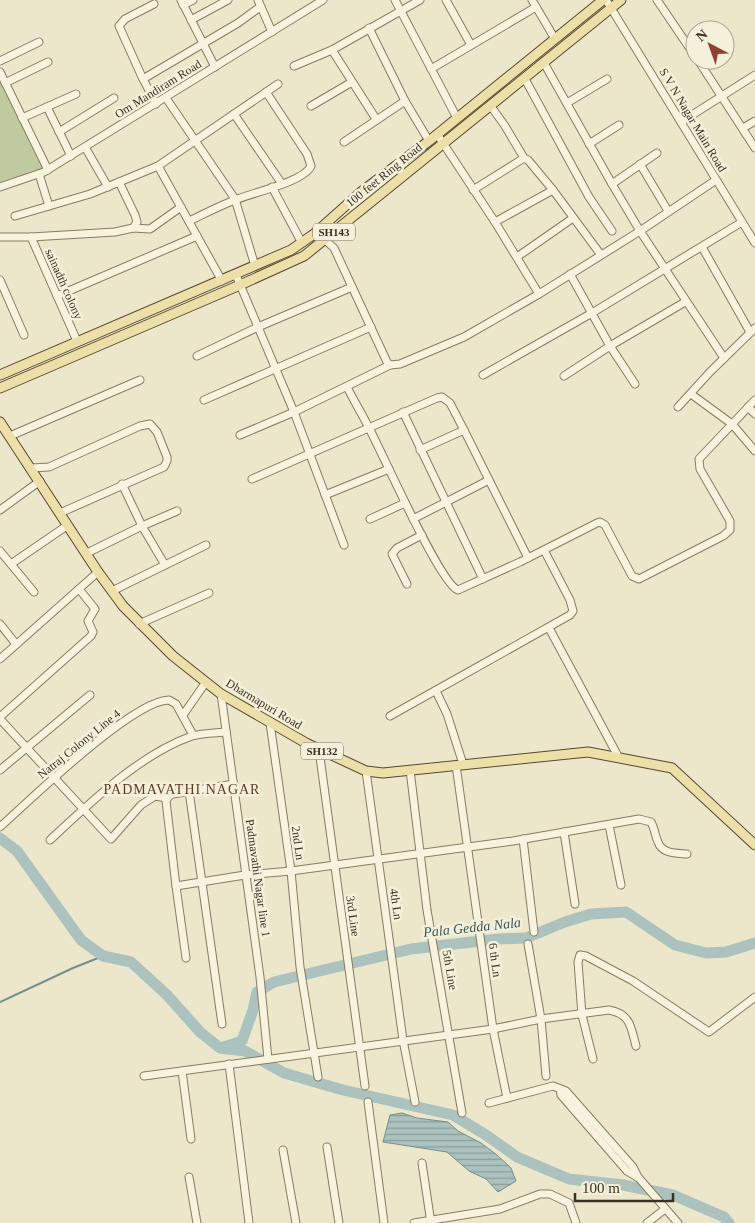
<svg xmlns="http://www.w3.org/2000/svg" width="755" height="1223" font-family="'Times New Roman',serif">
	<defs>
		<pattern id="water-rules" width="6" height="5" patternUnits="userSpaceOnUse" patternTransform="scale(1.25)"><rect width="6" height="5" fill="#abc2be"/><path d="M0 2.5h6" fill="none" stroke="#8c9e9a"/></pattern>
	</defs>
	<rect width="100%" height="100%" fill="#ece7cb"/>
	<polygon fill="#c0ca9f" points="0,74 44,169 0,183"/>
	<polygon fill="url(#water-rules)" stroke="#72908c" points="402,1113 417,1118 448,1122 458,1131 481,1143 497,1155 511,1168 516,1181 498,1192 486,1179 469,1171 447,1152 383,1142 390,1115"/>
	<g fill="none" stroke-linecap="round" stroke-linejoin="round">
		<polyline stroke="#72908c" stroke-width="2" points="0,1002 73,968 103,956"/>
		<g stroke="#abc2be" stroke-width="11">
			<polyline points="0,838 17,851 81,940 103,956 131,962 167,995 200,1032 220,1048 245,1051 284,1073 343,1090 453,1115 486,1135 517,1157 569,1179 623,1185 673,1195 724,1217 729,1223"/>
			<polyline points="224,1047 242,1041 253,1010 257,992 274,982 411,949 499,939 526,938 565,922 591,914 626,912 675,945 706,953 726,952 755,943"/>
		</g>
		<defs>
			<g id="minor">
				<polyline points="181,0 215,67"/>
				<polyline points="258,0 272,32"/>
				<polyline points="395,0 457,118"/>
				<polyline points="446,0 471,45"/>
				<polyline points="532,0 555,39"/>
				<polyline points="606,0 755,243"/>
				<polyline points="657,0 695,56"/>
				<polyline points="154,4 125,19 119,26 142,77 156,104"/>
				<polyline points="183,5 193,0"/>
				<polyline points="191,20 228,0"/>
				<polyline points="369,28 405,101 429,141"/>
				<polyline points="332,50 376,119"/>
				<polyline points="698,60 755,148"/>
				<polyline points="0,61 39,42"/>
				<polyline points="544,63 612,184 657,153"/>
				<polyline points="294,66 332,50 420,0"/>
				<polyline points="431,69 536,7"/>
				<polyline points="0,72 48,170"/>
				<polyline points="143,79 238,23 260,7"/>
				<polyline points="525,79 589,197 612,231"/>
				<polyline points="5,83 48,62"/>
				<polyline points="166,98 235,199 255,266"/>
				<polyline points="567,103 607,79"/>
				<polyline points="490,105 505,126 524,158 528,160 553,190 601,255"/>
				<polyline points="311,106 352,82"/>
				<polyline points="47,107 71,156"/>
				<polyline points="234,114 282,184"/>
				<polyline points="22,118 76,94"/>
				<polyline points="681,122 755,75"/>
				<polyline points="743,128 755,121"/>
				<polyline points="59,132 114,98"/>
				<polyline points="437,134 495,222 539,294"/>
				<polyline points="344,142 405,101"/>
				<polyline points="589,144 619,125"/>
				<polyline points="85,147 108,187"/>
				<polyline points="640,164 668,211"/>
				<polyline points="158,166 222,281"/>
				<polyline points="39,174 49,206"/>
				<polyline points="612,184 640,231 724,358"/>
				<polyline points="0,187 44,172 323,0"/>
				<polyline points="272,187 302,243"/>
				<polyline points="473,190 524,158"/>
				<polyline points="15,216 90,194 158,166 278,84"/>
				<path d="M189,221C204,214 219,206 235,200C251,193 304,182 311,166L307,154L266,92"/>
				<polyline points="495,222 553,190"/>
				<polyline points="133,228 150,229 181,207"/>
				<polyline points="0,237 31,237 115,232 133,228 137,222 135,215 119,182"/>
				<polyline points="31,237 77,341"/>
				<polyline points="325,240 334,248 387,362 390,365 400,364 464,337 539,294 640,231 716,180"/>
				<polyline points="702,247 750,332"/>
				<polyline points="517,257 573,218"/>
				<polyline points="570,274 610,346 635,384"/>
				<polyline points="236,275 294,412 344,545"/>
				<polyline points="0,280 24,335"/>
				<polyline points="57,296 197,236"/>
				<polyline points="197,356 258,327 352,287"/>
				<polyline points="483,375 592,313 742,222"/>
				<polyline points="564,376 610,346 685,302"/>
				<path d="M347,387C354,401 362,414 369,428C382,452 440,584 458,590L520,562L597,523L600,522L605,525L632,576L639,579L723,536L730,530V521L700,469L699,459L755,400"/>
				<polyline points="691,394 732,424 755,451"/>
				<polyline points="204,400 371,327"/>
				<polyline points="678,407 710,372 755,328"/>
				<polyline points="748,407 755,414"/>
				<polyline points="403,412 483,579"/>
				<polyline points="240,435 294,412 390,365"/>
				<polyline points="10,436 140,380"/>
				<polyline points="420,450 464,430"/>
				<polyline points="31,468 49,467 140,426 150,424 157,432 167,457 167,461 164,467 60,513"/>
				<polyline points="252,479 437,398 442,397 450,403 464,430 528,558"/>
				<polyline points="122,484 142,526 165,565"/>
				<polyline points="325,495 389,469"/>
				<polyline points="0,510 40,481"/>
				<polyline points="370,519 405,503"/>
				<polyline points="413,519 489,480"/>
				<polyline points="0,551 34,592"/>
				<polyline points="87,553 142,526 177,511"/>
				<polyline points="11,564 68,525"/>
				<polyline points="407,584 392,554 397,548 422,535"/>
				<polyline points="112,591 206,545"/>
				<polyline points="0,624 16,644"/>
				<polyline points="139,624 209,593"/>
				<polyline points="549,628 619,758"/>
				<polyline points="0,659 98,572"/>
				<polyline points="436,691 447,714 463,764"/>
				<polyline points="221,694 260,977 268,1059"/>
				<polyline points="183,715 206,682"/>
				<polyline points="390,716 570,615 573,611 570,600 544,550"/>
				<polyline points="0,717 91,636 93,632 88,621 95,609 79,589"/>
				<polyline points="0,719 111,839 141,805 155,796 167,798"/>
				<polyline points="270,723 291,871 300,967 318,1077"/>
				<polyline points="319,750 365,1086"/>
				<polyline points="456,765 493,1029 507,1098"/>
				<polyline points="0,770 90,695"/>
				<polyline points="410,770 427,910 462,1113"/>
				<polyline points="366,771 403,1040 415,1102"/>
				<polyline points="189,791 222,1024"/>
				<polyline points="609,825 621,885"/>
				<path d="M0,827C30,800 133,700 169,700L176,704L193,735"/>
				<polyline points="564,832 575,904"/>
				<polyline points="523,839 534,932"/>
				<path d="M50,840C90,803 140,754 192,736C202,733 215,733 226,732"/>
				<path d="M176,886L245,875L291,871L513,841L639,819L651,822C655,829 655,836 658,842C662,854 677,853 687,854"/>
				<polyline points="528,944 541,1019 546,1076"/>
				<polyline points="186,958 176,886 166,801 169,796 173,794 234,784"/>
				<polyline points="593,1059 582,1015 578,962 580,955 586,956 633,981 709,1032 755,997"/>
				<polyline points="229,1064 249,1223"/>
				<polyline points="182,1071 191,1139"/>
				<path d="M144,1076L493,1029L541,1019L609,1010C631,1014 631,1028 636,1046"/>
				<polyline points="560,1089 561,1095 627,1171 637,1177"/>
				<polyline points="368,1102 384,1223"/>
				<polyline points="489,1103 553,1086 566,1091 633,1167 638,1177 678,1223"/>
				<polyline points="327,1147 339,1223"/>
				<polyline points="283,1150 296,1223"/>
				<polyline points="422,1163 431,1223"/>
				<polyline points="189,1177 197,1223"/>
				<polyline points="414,1223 500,1209 540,1194 550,1194 569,1203 576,1223"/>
				<polyline points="647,1223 665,1209"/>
			</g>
			<g id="major">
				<polyline points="0,375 291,250 314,234 361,192 429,141 603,0"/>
				<polyline points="0,388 240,285 304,256 621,0"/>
				<polyline points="0,422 98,572 123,606 173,656 221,694 306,743 366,771 383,773 588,752 672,768 755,845"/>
			</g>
		</defs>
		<use href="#minor" stroke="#897b60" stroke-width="9"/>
		<use href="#major" stroke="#574933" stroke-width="11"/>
		<use href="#minor" stroke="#f7f3de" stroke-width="7"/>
		<use href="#major" stroke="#ecdfa7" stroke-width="9"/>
	</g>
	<g text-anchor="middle" stroke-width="5" stroke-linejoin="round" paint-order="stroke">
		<g fill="#f4f0da" stroke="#726a59" stroke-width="1">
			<rect x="313" y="223.5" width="42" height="17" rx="4"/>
			<rect x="301" y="742.5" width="42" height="17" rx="4"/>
		</g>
		<g font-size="11" font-weight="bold" fill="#3a3122">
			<text x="334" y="236">SH143</text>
			<text x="322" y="755">SH132</text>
		</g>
		<g font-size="12" fill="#3a3122" stroke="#f4f0da">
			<text transform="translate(158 89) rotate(-32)" y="4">Om Mandiram Road</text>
			<text transform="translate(693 120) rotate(59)" y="4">S V N Nagar Main Road</text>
			<text transform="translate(384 175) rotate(-39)" y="4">100 feet Ring Road</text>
			<text transform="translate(64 284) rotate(66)" y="4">sainadth colony</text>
			<text transform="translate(264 704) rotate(31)" y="4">Dharmapuri Road</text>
			<text transform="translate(79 744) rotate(-39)" y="4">Natraj Colony Line 4</text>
			<text transform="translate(298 843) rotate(82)" y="4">2nd Ln</text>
			<text transform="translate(258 878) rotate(82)" y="4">Padmavathi Nagar line 1</text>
			<text transform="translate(396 904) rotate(82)" y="4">4th Ln</text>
			<text transform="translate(353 916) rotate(82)" y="4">3rd Line</text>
			<text transform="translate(495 960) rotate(82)" y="4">6 th Ln</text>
			<text transform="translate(450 970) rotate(80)" y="4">5th Line</text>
		</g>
		<g font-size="14" letter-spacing="1" fill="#643a24" stroke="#f4f0da">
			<text x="182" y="794">PADMAVATHI NAGAR</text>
		</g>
		<g font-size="14" font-style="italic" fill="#335659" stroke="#f4f0da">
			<text transform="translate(472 927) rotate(-6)" y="5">Pala Gedda Nala</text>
		</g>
	</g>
	<g transform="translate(710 45) rotate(319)"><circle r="24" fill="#f4f0da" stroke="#aaa490"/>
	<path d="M0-4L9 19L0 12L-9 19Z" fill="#943f34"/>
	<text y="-8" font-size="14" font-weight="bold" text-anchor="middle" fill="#3a3122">N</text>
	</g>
	<path d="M575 1193v8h98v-8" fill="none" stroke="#3a3122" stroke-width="2.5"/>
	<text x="582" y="1193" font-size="15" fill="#3a3122" stroke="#f4f0da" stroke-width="4" paint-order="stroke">100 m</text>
</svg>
